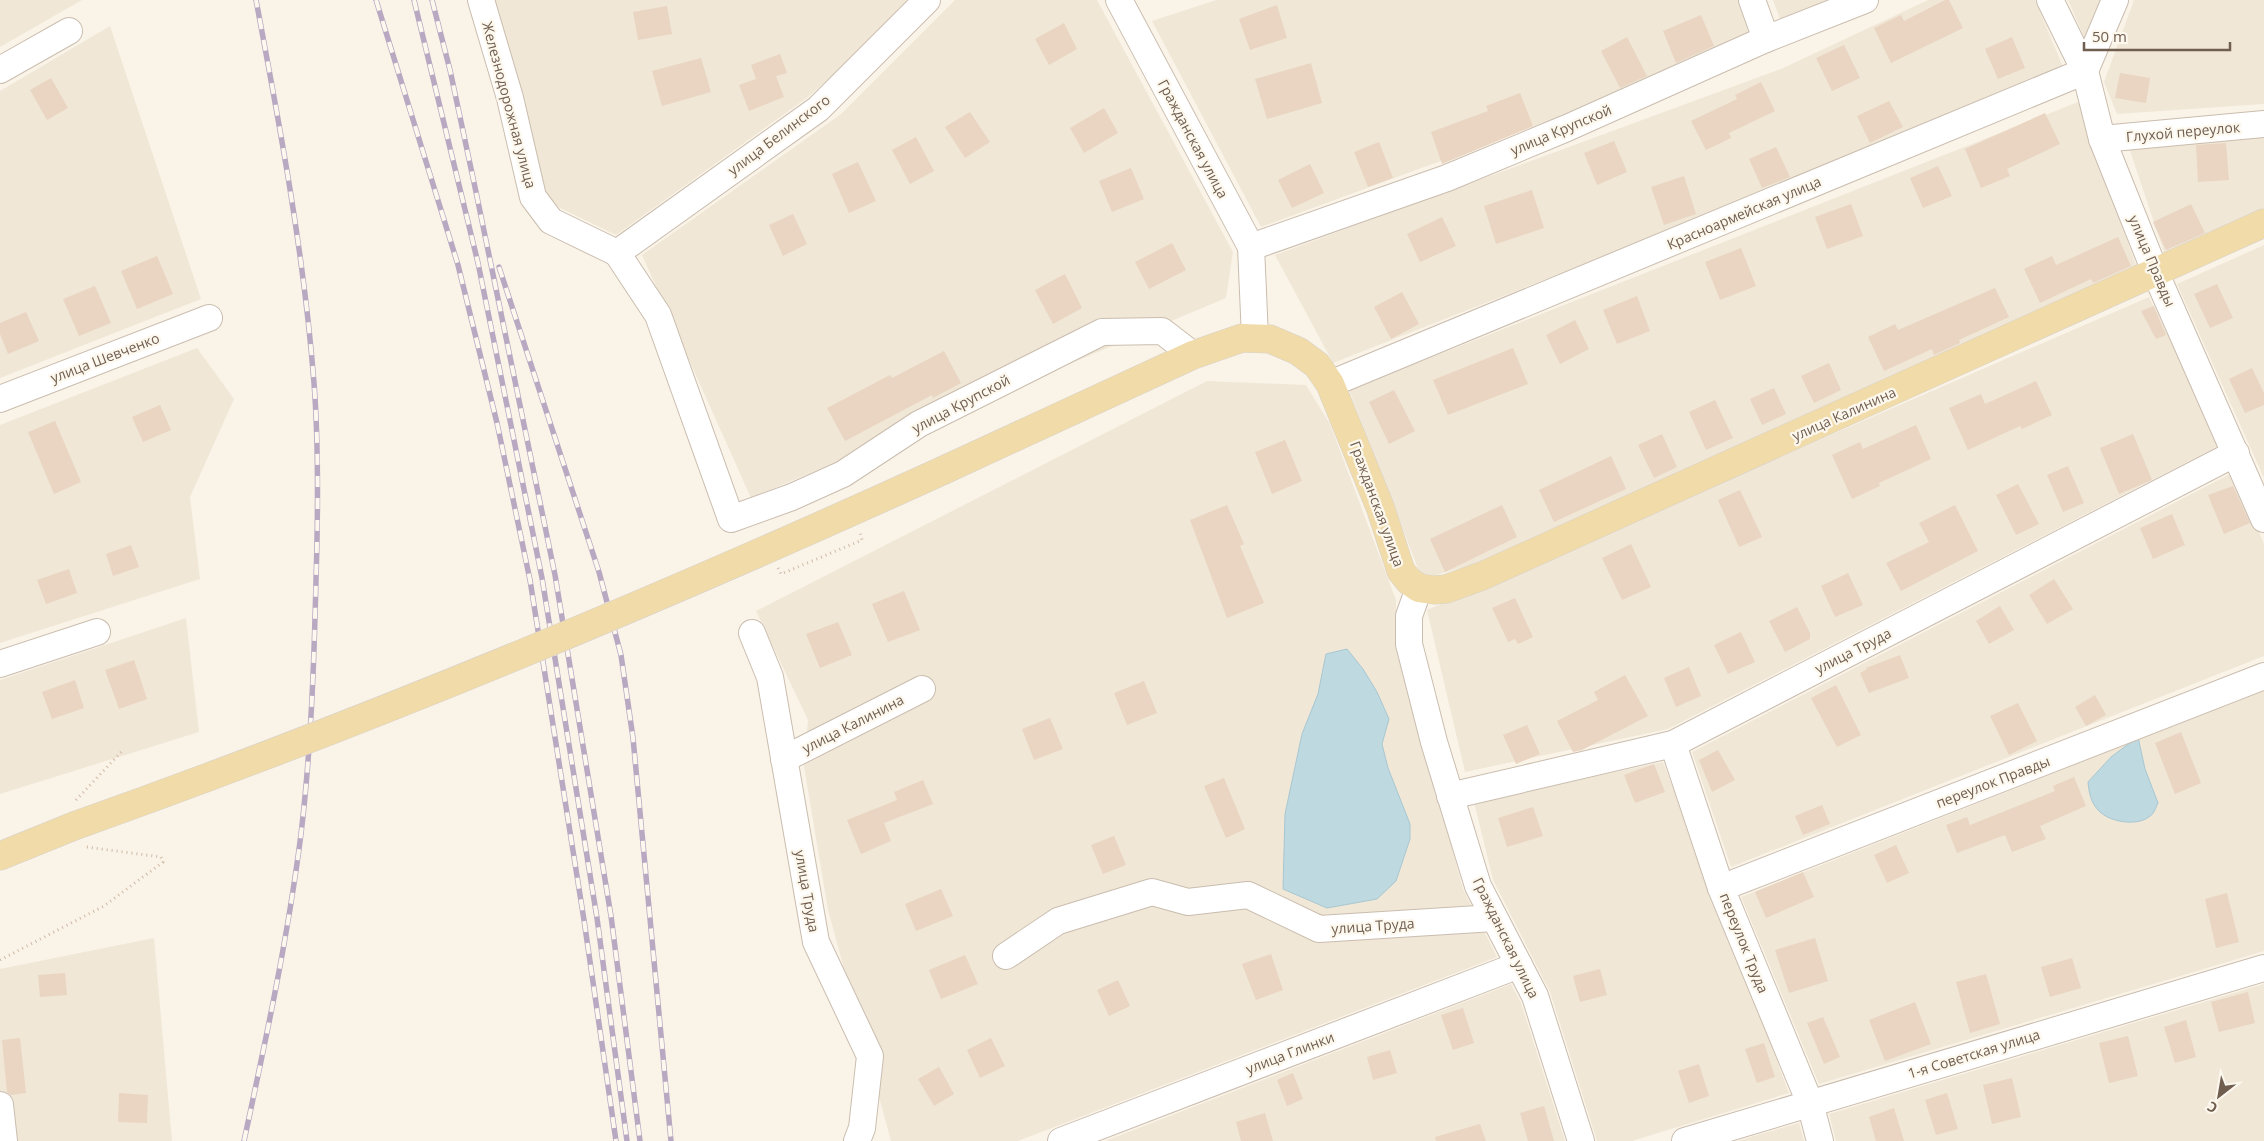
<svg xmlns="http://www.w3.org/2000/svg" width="2264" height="1141" font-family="'Open Sans',sans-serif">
	<rect width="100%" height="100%" fill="#faf4e8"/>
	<g fill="#f0e7d7">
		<polygon points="0,0 82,0 0,47"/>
		<polygon points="492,0 917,0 808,97 616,235 560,208 543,190"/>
		<polygon points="955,0 1097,0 1233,252 1226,298 751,498 642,255 841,114"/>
		<polygon points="1216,0 1741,0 1756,45 1261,227 1152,21"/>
		<polygon points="1773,0 1855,0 1785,33"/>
		<polygon points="1928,0 2035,0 2066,74 1333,363 1275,255 1781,69"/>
		<polygon points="2068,0 2101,0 2086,41"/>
		<polygon points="2134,0 2264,0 2264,104 2117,114 2104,82"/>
		<polygon points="110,26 201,299 0,378 0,91"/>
		<polygon points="2078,102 2137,268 1471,565 1422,579 1349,390"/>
		<polygon points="2264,136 2264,211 2165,255 2128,145"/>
		<polygon points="2264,245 2264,478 2177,284"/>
		<polygon points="2149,297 2222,444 1668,729 1465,772 1427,610"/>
		<polygon points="197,348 234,399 190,497 200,579 0,643 0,425"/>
		<polygon points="1207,381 1306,385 1330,424 1396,600 1396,643 1463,889 1497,957 1018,1141 891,1141 828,910 804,767 808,720 756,611"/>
		<polygon points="2234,472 2264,544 2264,656 1731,867 1692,752"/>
		<polygon points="186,618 199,732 0,794 0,680"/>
		<polygon points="2264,690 2264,951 1819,1084 1741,897"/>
		<polygon points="1663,762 1789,1093 1632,1141 1597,1141 1550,992 1493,880 1474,802"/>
		<polygon points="154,938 172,1141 0,1141 0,969"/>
		<polygon points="1511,984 1521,1003 1565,1141 1105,1141"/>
		<polygon points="2264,984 2264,1141 1836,1141 1829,1114"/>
		<polygon points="1799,1123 1804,1141 1737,1141"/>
	</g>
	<g fill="#bfd9e1" stroke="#a7c7d1">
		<polygon points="1347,649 1363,669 1377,692 1389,719 1382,744 1388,768 1410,824 1410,839 1396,881 1377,899 1327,908 1283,889 1285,814 1302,734 1318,694 1326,654"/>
		<path d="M2138,737L2145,769L2158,803C2156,807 2154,814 2150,816C2138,827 2109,822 2099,811C2091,803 2089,793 2088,782L2111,757Z"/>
	</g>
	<g fill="#e9d5c1">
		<polygon points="1945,0 1949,0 1963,28 1891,63 1874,28 1901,15 1904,21"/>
		<polygon points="1277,5 1287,38 1250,50 1239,19"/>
		<polygon points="667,6 672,34 638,40 633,12"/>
		<polygon points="1701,15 1714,46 1676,63 1663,31"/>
		<polygon points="1064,23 1077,49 1049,65 1035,39"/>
		<polygon points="1627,37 1647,76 1620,88 1601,51"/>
		<polygon points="2012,37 2025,68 1998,79 1985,49"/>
		<polygon points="1844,45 1860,78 1832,91 1816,58"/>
		<polygon points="780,54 787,73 776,76 784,97 749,111 739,85 756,79 751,65"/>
		<polygon points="701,58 711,92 662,106 652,71"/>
		<polygon points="1311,63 1322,103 1267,119 1255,79"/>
		<polygon points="2120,73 2150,78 2146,103 2115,98"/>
		<polygon points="51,78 68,108 47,120 30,90"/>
		<polygon points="1761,82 1775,111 1729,133 1731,138 1706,150 1691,121 1737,99 1735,95"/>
		<polygon points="1520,93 1533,126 1442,164 1431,132 1488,111 1486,106"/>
		<polygon points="1889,101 1903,127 1870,143 1857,116"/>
		<polygon points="1104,108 1118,133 1084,153 1070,128"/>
		<polygon points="970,112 990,142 965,158 945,127"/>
		<polygon points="2045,113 2060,144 2007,169 2010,176 1981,188 1965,149"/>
		<polygon points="916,137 934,171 910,184 892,150"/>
		<polygon points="1614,141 1627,172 1597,185 1584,153"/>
		<polygon points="1379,142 1393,178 1368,187 1354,152"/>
		<polygon points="2226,143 2229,180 2198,182 2196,145"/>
		<polygon points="1776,147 1790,177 1762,188 1749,159"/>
		<polygon points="858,162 876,201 849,213 832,174"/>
		<polygon points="1310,164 1324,193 1292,208 1278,180"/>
		<polygon points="1938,166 1952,196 1923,208 1910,178"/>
		<polygon points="1131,168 1144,199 1112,212 1099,181"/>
		<polygon points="1684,176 1696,214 1664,225 1651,187"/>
		<polygon points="1532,190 1544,228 1496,244 1484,206"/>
		<polygon points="1851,204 1863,236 1827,249 1815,217"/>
		<polygon points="2191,204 2205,233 2166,250 2153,222"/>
		<polygon points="793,214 807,244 783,256 769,225"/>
		<polygon points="1442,217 1456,246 1420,262 1407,234"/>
		<polygon points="2118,237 2131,266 2093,283 2091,279 2040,303 2024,269 2052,256 2056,265"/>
		<polygon points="1172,243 1186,270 1149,289 1135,262"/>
		<polygon points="1741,248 1756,286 1720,300 1705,262"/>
		<polygon points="157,256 173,294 137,309 121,271"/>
		<polygon points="1065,274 1082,308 1053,324 1035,290"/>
		<polygon points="2217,284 2233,318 2210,328 2194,294"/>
		<polygon points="95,286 111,323 79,336 63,299"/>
		<polygon points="1995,288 2009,317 1959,340 1960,343 1934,355 1932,349 1884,371 1868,337 1895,324 1898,330"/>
		<polygon points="1402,292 1419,324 1391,339 1374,307"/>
		<polygon points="1637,296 1650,331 1617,344 1603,310"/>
		<polygon points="2154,306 2166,335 2156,339 2141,311"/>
		<polygon points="26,312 39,341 8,354 0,334 0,323"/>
		<polygon points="1575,320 1589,349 1560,364 1546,335"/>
		<polygon points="1513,348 1528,384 1448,415 1433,380"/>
		<polygon points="944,351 961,383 933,398 932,395 845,441 827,408 890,375 892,378"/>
		<polygon points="1829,363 1841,390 1814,403 1801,376"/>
		<polygon points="2252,368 2264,393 2264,405 2245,413 2229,379"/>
		<polygon points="2036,381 2052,415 2022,429 2020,426 1968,450 1949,408 1981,394 1985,404"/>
		<polygon points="1774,388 1786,414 1762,425 1750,399"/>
		<polygon points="1394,390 1415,431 1389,444 1369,402"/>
		<polygon points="1715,400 1733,438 1706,450 1689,412"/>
		<polygon points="160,405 171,430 143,442 132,417"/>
		<polygon points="55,421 81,482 54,494 28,432"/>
		<polygon points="1916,425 1931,459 1879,483 1880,486 1852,499 1832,455 1860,442 1863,449"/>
		<polygon points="1662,434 1677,467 1654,478 1638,445"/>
		<polygon points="2133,434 2152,480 2119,494 2100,448"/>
		<polygon points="1285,440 1302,481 1272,494 1255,452"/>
		<polygon points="1611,456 1626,489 1554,522 1539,490"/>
		<polygon points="2068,466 2084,503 2063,512 2047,475"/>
		<polygon points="2018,484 2039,524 2016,535 1996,495"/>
		<polygon points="2233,486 2250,523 2224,534 2208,495"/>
		<polygon points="1740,490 1762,537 1739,547 1718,500"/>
		<polygon points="1227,505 1244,544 1240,546 1264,603 1227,618 1190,520"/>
		<polygon points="1502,505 1517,537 1445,572 1430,539"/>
		<polygon points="1955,505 1978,551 1901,591 1886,563 1929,542 1919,523"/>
		<polygon points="2172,514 2185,545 2153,559 2140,528"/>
		<polygon points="1631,544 1651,587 1622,600 1602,558"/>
		<polygon points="131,545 139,567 113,576 106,554"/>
		<polygon points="69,569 77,593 46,604 37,580"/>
		<polygon points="1848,573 1863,605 1835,617 1821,586"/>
		<polygon points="2054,579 2073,609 2047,624 2029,595"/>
		<polygon points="904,591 920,630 888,642 872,604"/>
		<polygon points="1515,598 1533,637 1518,644 1515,639 1508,642 1492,608"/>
		<polygon points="2000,606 2014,630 1989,644 1976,621"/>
		<polygon points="1797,607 1810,633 1810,639 1785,652 1769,621"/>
		<polygon points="838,622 852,655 820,668 806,634"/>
		<polygon points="1741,632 1755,662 1728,674 1714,645"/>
		<polygon points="1900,655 1909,678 1869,693 1860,673 1867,669 1866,668"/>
		<polygon points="134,660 147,699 119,709 105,670"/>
		<polygon points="1689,667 1701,696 1676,707 1664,678"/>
		<polygon points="1625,675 1648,716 1582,750 1573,752 1557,721 1598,700 1594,692"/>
		<polygon points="75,680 84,708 52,719 42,692"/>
		<polygon points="1144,681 1157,713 1127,725 1114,693"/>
		<polygon points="1836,685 1861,735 1837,747 1811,698"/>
		<polygon points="2095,695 2106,715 2086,726 2075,707"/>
		<polygon points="2018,703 2037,741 2009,755 1990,716"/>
		<polygon points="1050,718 1063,749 1034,760 1022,729"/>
		<polygon points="1527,725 1540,754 1516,764 1503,735"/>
		<polygon points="2181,732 2201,783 2175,794 2155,743"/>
		<polygon points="1718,750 1735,780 1712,792 1699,760"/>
		<polygon points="1654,764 1665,792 1635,803 1624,775"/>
		<polygon points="2074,777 2086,806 2040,826 2046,839 2012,852 2005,835 1957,853 1946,825 1967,817 1970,825 2055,791 2053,786"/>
		<polygon points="1224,778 1245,829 1226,838 1204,786"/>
		<polygon points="923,780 933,804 884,823 891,841 861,854 847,820 897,800 894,792"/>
		<polygon points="1822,805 1830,824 1803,835 1795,816"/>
		<polygon points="1533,807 1543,836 1507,847 1498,818"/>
		<polygon points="1114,836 1126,865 1103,874 1091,845"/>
		<polygon points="1896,845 1909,873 1887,883 1874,855"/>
		<polygon points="1803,872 1814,897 1766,918 1755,892"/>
		<polygon points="941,889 953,916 916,931 905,904"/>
		<polygon points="2227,893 2239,942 2216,948 2205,899"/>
		<polygon points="1815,938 1828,981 1789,993 1775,950"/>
		<polygon points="1271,954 1283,990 1256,1000 1242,964"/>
		<polygon points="965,955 978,984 941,999 929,970"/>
		<polygon points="2072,958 2081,988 2050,997 2041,967"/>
		<polygon points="1600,969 1607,995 1580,1002 1573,976"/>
		<polygon points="65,973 67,995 40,997 38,975"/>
		<polygon points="1986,974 2000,1024 1970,1033 1956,982"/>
		<polygon points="1118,980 1130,1006 1109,1016 1097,990"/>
		<polygon points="2248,992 2255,1023 2219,1032 2211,1002"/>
		<polygon points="1915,1002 1931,1044 1885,1061 1869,1020"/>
		<polygon points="1463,1008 1474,1043 1453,1050 1441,1015"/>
		<polygon points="1823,1017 1840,1057 1824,1064 1807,1023"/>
		<polygon points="2186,1020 2196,1057 2175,1063 2164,1027"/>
		<polygon points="2128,1036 2138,1076 2109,1083 2099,1043"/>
		<polygon points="20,1038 26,1093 11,1095 7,1092 2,1040"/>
		<polygon points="991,1038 1005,1066 980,1078 967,1050"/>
		<polygon points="1764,1043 1775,1077 1757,1083 1745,1049"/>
		<polygon points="1390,1050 1397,1073 1373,1080 1367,1057"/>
		<polygon points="1699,1064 1709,1096 1689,1103 1678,1071"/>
		<polygon points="939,1067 954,1094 934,1106 918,1079"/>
		<polygon points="1293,1073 1303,1099 1287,1106 1277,1080"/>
		<polygon points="2012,1078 2021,1117 1992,1124 1983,1085"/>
		<polygon points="119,1093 148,1095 147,1123 118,1122"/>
		<polygon points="1947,1093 1958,1129 1936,1135 1925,1100"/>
		<polygon points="1544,1106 1554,1141 1528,1141 1520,1113"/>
		<polygon points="1894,1108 1904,1141 1876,1141 1869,1117"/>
		<polygon points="1265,1113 1273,1141 1241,1141 1236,1122"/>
		<polygon points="1480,1124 1486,1141 1436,1141 1435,1137"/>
	</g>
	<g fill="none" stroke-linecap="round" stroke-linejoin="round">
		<defs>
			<g id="minor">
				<polyline points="481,0 510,98 533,197 551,221 617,253"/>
				<polyline points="1119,0 1251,247 1255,337"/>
				<polyline points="1752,0 1766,39"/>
				<polyline points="2050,0 2085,71 2102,139 2156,274 2264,519"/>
				<polyline points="0,70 69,31"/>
				<polyline points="2102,139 2264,124"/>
				<polyline points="1251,247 1447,178 1567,128 1766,39 1865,0"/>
				<polyline points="617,253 658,315 731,519 792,497 843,474 919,424 1102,332 1162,331 1193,355"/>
				<polyline points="617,253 818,109 927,0"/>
				<polyline points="1330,384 2085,71 2115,0"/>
				<polyline points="0,399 209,318"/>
				<polyline points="1419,588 1409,616 1409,644 1434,742 1478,886 1535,996 1581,1141"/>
				<polyline points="752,633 770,677 816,942 870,1056 862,1128 857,1141"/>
				<polyline points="0,664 97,632"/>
				<polyline points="1673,744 1721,888 1810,1103 1820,1141"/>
				<polyline points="784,759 922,689"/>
				<polyline points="1450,796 1673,744 2236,453"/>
				<polyline points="1721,888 2264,676"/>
				<polyline points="1006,956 1058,921 1152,892 1188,902 1248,895 1319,929 1494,918"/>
				<polyline points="0,1105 4,1141"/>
				<polyline points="1061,1141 1519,965"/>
				<polyline points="1685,1141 2264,968"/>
			</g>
			<g id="major">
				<polyline points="944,470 1193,355 1242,338 1270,339 1298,351 1317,365 1330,384 1380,507 1401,571 1409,581 1419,588 1434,590 1446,589 1482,576 2264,223"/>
				<polyline points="0,856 74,826"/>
			</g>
		</defs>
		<use href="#minor" stroke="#cabdaf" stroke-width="28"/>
		<use href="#major" stroke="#d7d2ce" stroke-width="29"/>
		<g stroke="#d0baa6" stroke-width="3" stroke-dasharray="1 4" stroke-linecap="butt">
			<polyline points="778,568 781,574 862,540 860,532"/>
			<polyline points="76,800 124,749"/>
			<polyline points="0,960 104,906 163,862 161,857 86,847"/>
		</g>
		<use href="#minor" stroke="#fff" stroke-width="26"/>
		<use href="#major" stroke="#f0dba9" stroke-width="28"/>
		<defs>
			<g id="rail">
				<polyline points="376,0 458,265 497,423 530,580 584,920 616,1141"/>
				<polyline points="414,0 478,263 542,578 597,918 627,1141"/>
				<polyline points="432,0 450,70 476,192 555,575 611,916 640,1141"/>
				<polyline points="499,267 599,572 621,655 633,738 671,1141"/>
				<path d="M244,1141C266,1039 288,937 301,834C311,750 314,664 316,580C318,515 319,448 314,383C304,254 280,127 256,0"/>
			</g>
		</defs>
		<use href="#rail" stroke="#b8a8c2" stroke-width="5.5"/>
		<use href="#rail" stroke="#fdf8ee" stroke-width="4" stroke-dasharray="11" stroke-linecap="butt"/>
		<defs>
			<path id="major-bridge" d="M74,826C370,721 659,600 944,470"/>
		</defs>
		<use href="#major-bridge" stroke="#d7d2ce" stroke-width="29" stroke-linecap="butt"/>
		<use href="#major-bridge" stroke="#f0dba9" stroke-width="28"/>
	</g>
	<g text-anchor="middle" stroke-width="4.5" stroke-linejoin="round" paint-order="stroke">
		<g font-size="14" fill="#705e4f" stroke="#fdf8ee">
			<text transform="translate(509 105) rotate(75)" y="5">Железнодорожная улица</text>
			<text transform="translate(1561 130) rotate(-23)" y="5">улица Крупской</text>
			<text transform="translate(2183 132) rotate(-5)" y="5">Глухой переулок</text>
			<text transform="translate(779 135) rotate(-37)" y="5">улица Белинского</text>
			<text transform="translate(1193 139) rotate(62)" y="5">Гражданская улица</text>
			<text transform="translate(1744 213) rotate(-23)" y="5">Красноармейская улица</text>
			<text transform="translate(2152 261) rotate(67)" y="5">улица Правды</text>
			<text transform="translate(105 358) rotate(-21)" y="5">улица Шевченко</text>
			<text transform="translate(961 404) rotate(-28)" y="5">улица Крупской</text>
			<text transform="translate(1844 414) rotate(-24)" y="5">улица Калинина</text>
			<text transform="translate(1377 504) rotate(70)" y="5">Гражданская улица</text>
			<text transform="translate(1853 651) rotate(-27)" y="5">улица Труда</text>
			<text transform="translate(853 724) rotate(-27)" y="5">улица Калинина</text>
			<text transform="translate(1993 782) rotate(-21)" y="5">переулок Правды</text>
			<text transform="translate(807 891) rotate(80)" y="5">улица Труда</text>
			<text transform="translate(1373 926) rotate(-4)" y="5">улица Труда</text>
			<text transform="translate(1506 938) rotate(64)" y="5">Гражданская улица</text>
			<text transform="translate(1744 943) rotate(68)" y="5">переулок Труда</text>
			<text transform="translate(1290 1053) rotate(-21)" y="5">улица Глинки</text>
			<text transform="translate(1974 1054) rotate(-17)" y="5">1-я Советская улица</text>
		</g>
	</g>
	<g transform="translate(2219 1096) rotate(211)" stroke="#fdf8ee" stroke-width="4" paint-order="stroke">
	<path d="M0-4L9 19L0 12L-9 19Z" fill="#705e4f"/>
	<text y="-8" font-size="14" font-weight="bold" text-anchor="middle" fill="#705e4f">С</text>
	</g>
	<path d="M2084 42v8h146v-8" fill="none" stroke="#705e4f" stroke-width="2.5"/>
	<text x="2092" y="42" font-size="15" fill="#705e4f" stroke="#fdf8ee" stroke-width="4" paint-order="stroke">50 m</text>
</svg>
